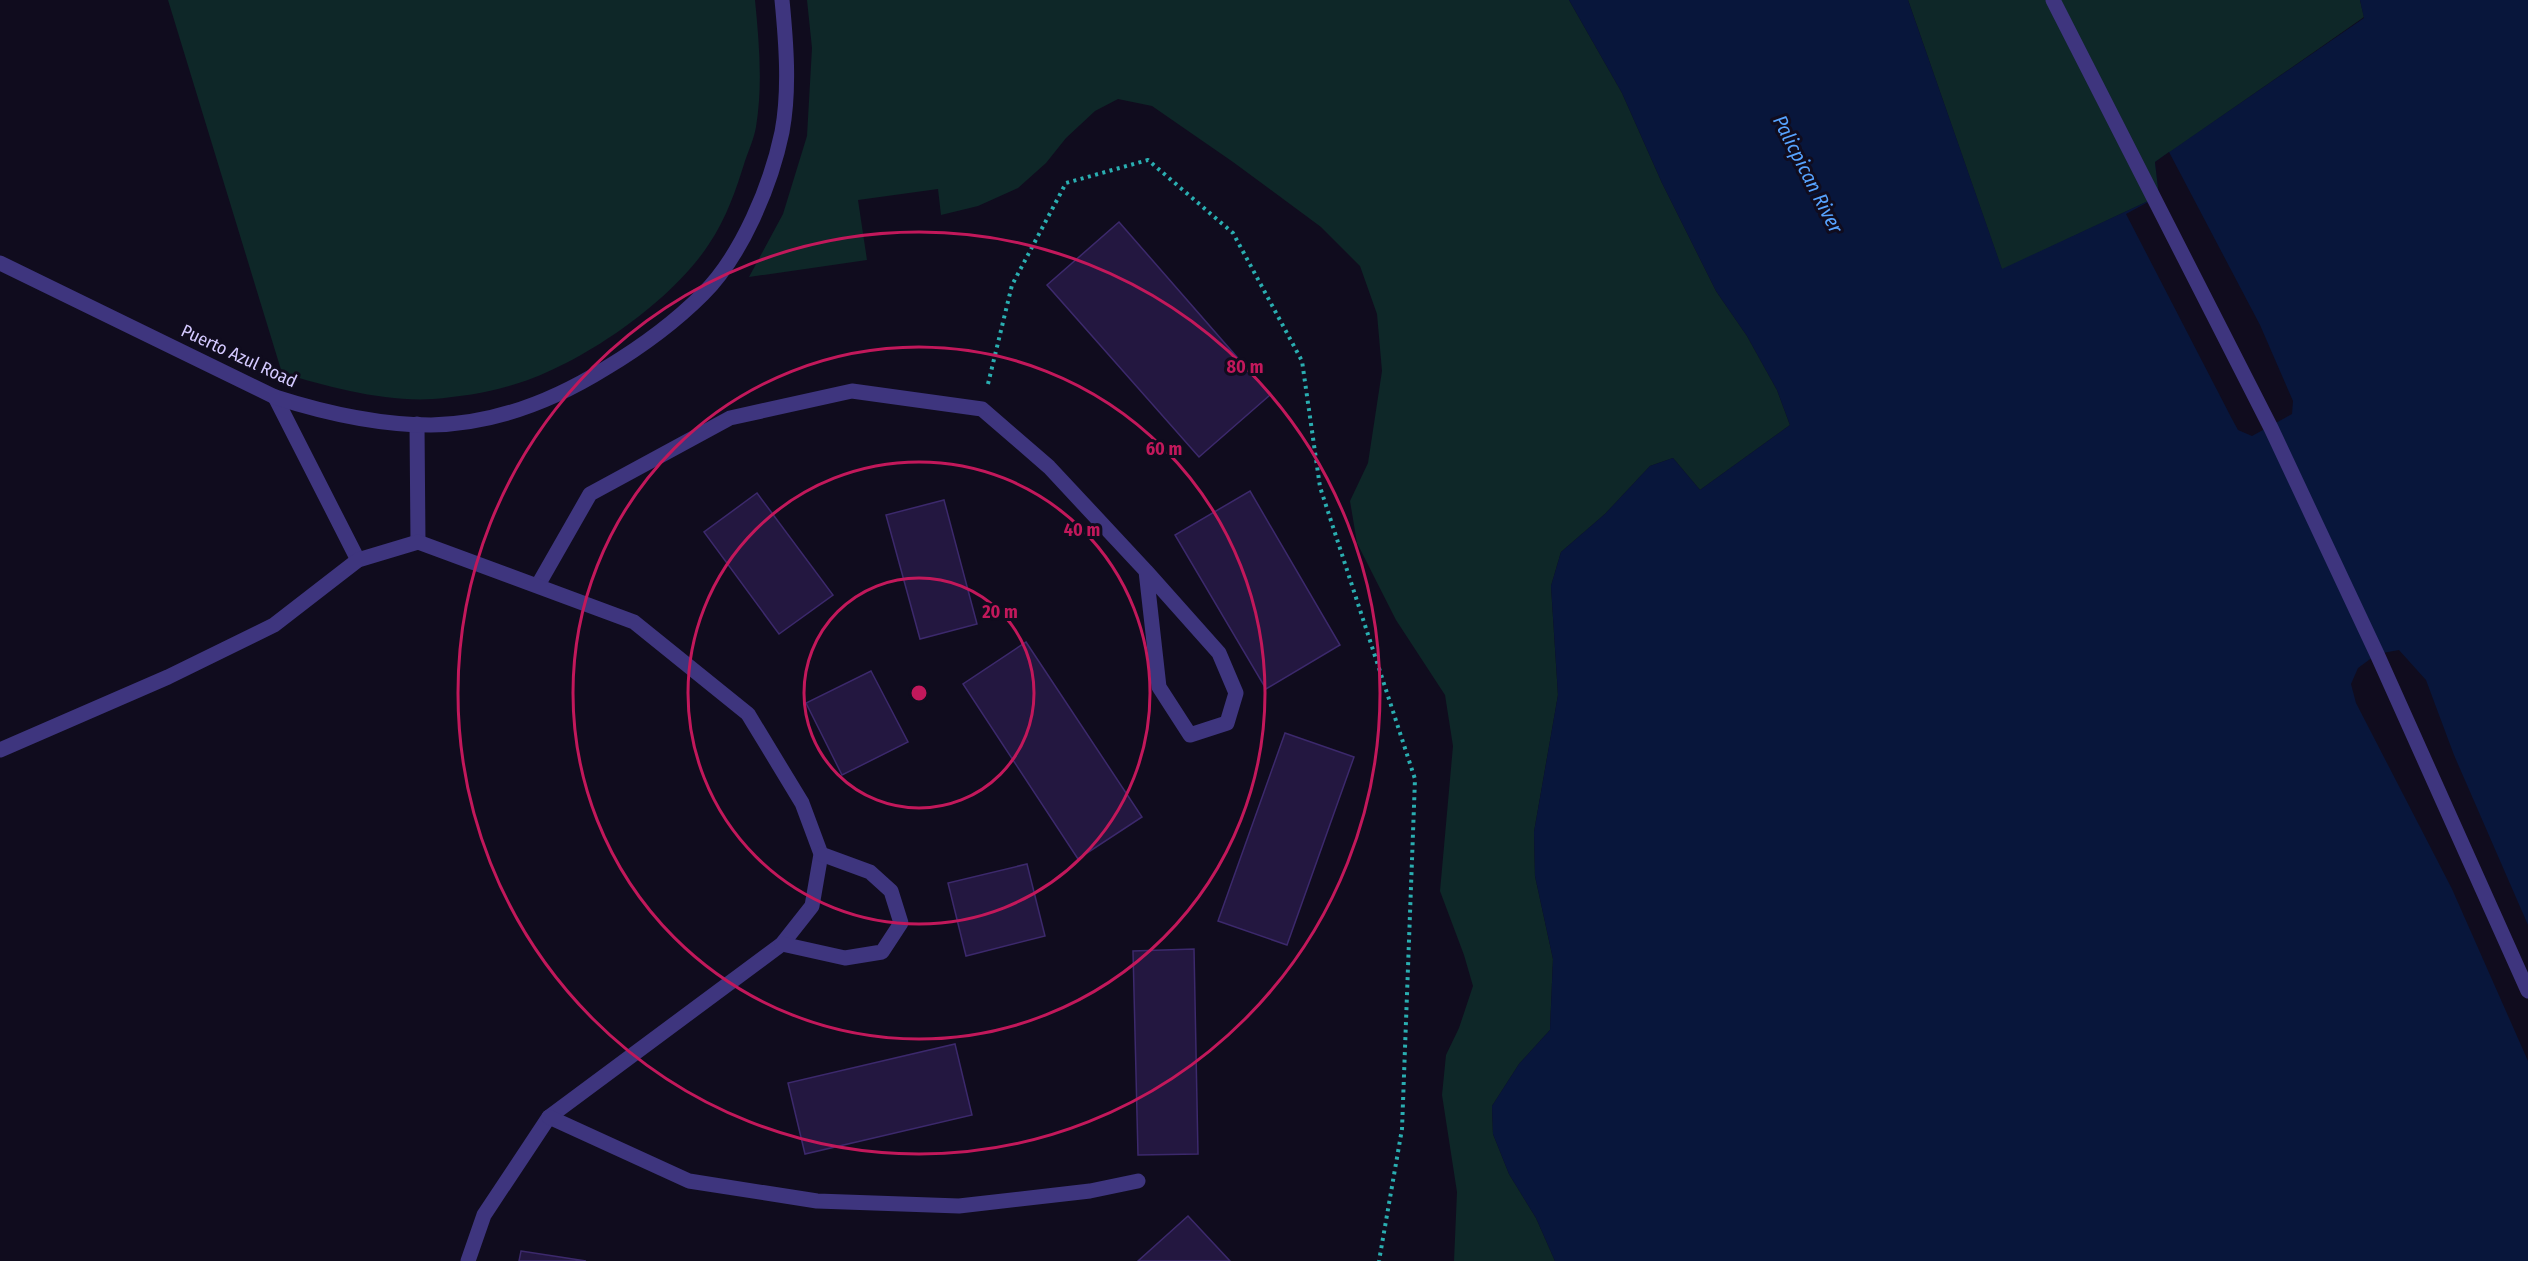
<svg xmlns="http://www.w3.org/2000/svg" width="2528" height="1261" font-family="'Fira Sans Condensed',sans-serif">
	<rect width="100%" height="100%" fill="#100c1e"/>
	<g fill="#0e2728">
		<path d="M168,0H755C759,41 763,85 756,127C754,138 749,150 745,161C736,190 726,219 709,244C671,303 576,368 509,386C485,393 458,397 433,399C384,402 329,387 282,373Z"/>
		<polygon points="807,0 1569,0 1622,93 1662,183 1716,291 1747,336 1777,390 1790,425 1700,490 1673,458 1650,466 1605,514 1561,552 1551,586 1558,695 1534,832 1535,876 1553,959 1550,1030 1519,1064 1492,1106 1493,1134 1509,1174 1536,1218 1555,1261 1454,1261 1457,1192 1442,1095 1446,1055 1459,1028 1473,986 1464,955 1440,891 1453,746 1445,695 1396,620 1357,543 1350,501 1368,463 1382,371 1377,314 1360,266 1321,227 1233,162 1152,106 1118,99 1095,111 1066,138 1046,163 1018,188 978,206 941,215 938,189 858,200 867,260 749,277 783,214 807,136 812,48"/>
		<polygon points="1908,0 2360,0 2364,17 2156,162 2159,196 2002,270"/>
	</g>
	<polygon fill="#08163b" points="1569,0 1908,0 2002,269 2159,196 2155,162 2364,18 2360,0 2528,0 2528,1261 1555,1261 1536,1218 1509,1174 1493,1134 1492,1106 1519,1064 1550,1030 1553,959 1535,876 1534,832 1558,695 1551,586 1561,552 1605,514 1650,466 1673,458 1700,490 1790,425 1777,390 1747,336 1716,291 1662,183 1622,93"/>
	<g fill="#100c1e">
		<polygon points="2169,152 2260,325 2293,401 2292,414 2252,436 2238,430 2232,419 2126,214 2159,196 2155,162"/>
		<polygon points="2399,650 2426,680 2454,755 2528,925 2528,1061 2452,889 2356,703 2351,684 2358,668 2377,654"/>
	</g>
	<g fill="#231740" stroke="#3c296c" stroke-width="1.5">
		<polygon points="1119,222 1270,395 1199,457 1047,285"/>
		<polygon points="1250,491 1340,645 1266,689 1175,535"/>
		<polygon points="757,493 833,595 779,634 704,532"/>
		<polygon points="944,500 977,624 920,639 886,515"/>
		<polygon points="1026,642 1142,817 1078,859 963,684"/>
		<polygon points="871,671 908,742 842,775 806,703"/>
		<polygon points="1285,733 1354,757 1287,945 1218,921"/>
		<polygon points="1027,864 1045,936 966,956 948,883"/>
		<polygon points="1194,949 1198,1154 1138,1155 1133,951"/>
		<polygon points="955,1044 972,1115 805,1154 788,1083"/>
		<polygon points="1188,1216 1230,1261 1138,1261"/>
		<polygon points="521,1251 586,1261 519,1261"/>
	</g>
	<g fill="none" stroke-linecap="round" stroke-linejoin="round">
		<polyline stroke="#2aaeb1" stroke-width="4" stroke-dasharray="3 4.5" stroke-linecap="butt" points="988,384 1012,285 1066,183 1148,160 1233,233 1302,361 1320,487 1415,779 1402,1129 1379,1261"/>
		<g stroke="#3e357e" stroke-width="15">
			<polyline points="2053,0 2271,428 2377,654 2528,991"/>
			<polyline points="275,397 358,560"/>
			<polyline points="417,424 418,542"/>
			<polyline points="538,585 590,494 730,418 852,391 982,409 1049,467 1146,571 1159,687 1190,735 1227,723 1236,693 1219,653 1146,571"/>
			<polyline points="0,750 168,677 274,625 358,560 418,542 634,622 748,714 802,803 821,854 812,906 782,944 549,1117 484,1215 468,1261"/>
			<polyline points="782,944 845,958 882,952 901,923 891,891 870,872 821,854"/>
			<polyline points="549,1117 689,1181 817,1201 959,1206 1090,1191 1138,1181"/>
		</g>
		<path stroke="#3e357e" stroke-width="15" d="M0,263L275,397C325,413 377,425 431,425C494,424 553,401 606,368C641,347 674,323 703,294C742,255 771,185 782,132C790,90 786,41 782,0"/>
	</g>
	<g fill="none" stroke="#c2185b" stroke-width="3">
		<circle cx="919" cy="693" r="115"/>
		<circle cx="919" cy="693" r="231"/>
		<circle cx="919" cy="693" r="346"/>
		<circle cx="919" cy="693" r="461"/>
	</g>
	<g text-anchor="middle" stroke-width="6" stroke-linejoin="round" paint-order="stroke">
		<g font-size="18" fill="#d4c9ff" stroke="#100c1e">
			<text transform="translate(239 356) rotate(25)" y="6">Puerto Azul Road</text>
		</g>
		<g font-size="20" font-style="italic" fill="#57a3ff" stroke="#100c1e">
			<text transform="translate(1808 174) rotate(63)" y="7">Palicpican River</text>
		</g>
	</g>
	<circle cx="919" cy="693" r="9" fill="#c2185b" stroke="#100c1e" stroke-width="3"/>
	<g font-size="18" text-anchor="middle" font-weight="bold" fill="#c2185b" stroke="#100c1e" stroke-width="6" stroke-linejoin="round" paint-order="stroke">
		<text x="1245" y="373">80 m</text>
		<text x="1164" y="455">60 m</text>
		<text x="1082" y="536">40 m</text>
		<text x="1000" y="618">20 m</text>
	</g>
</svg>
